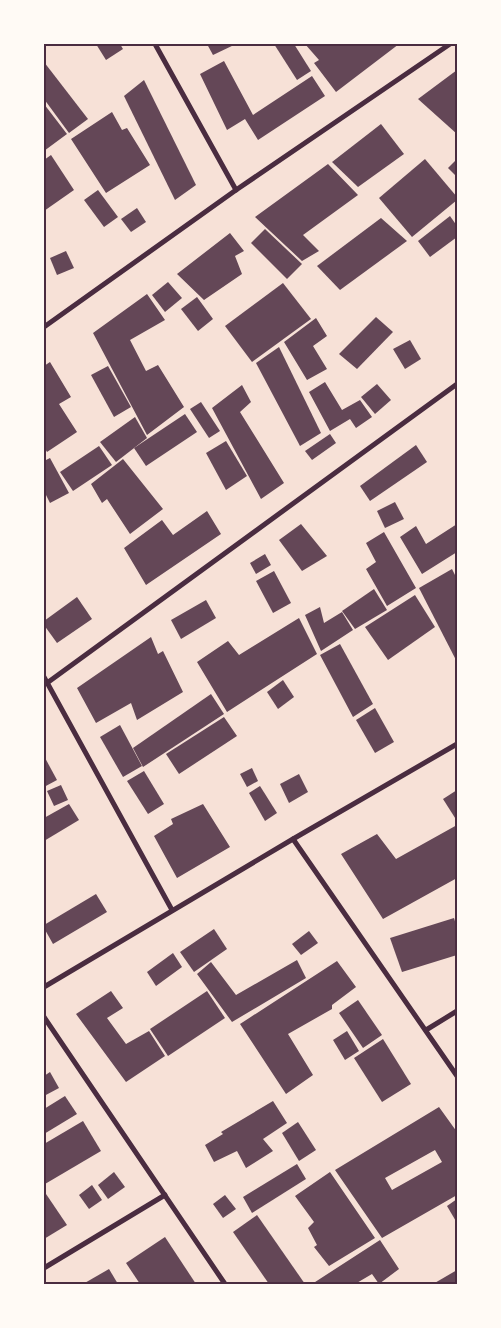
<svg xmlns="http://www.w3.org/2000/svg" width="501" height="1328" font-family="'Fira Sans',sans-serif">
	<rect width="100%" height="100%" fill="#f7e1d7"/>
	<g fill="#644757" fill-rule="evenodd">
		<polygon points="96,44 120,44 123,49 106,60"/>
		<polygon points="207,44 236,44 213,55"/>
		<polygon points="274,44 294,44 311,71 297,80"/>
		<polygon points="305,44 399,44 336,92 314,63 319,60"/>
		<polygon points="224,61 253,115 312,76 325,96 258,140 245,119 227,130 200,74"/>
		<polygon points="44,62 88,119 69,133 44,99"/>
		<polygon points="457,70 457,134 418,99"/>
		<polygon points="144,80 196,185 175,200 124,96"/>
		<polygon points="44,104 67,134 44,151"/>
		<polygon points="112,112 122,130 127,128 150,165 106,193 71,139"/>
		<polygon points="381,124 404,154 358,187 332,162"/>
		<polygon points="51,155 74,190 44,211 44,160"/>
		<polygon points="425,159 457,197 457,200 412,237 379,198"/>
		<polygon points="457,159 457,177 448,168"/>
		<polygon points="328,164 358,195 303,235 319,251 302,261 255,217"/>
		<polygon points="98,190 118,217 104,227 84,200"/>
		<polygon points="137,208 146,222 131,232 121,219"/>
		<polygon points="450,216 457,226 457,237 430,257 418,241"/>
		<polygon points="381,218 407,241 340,290 317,266"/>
		<polygon points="265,229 302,264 287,279 251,243"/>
		<polygon points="230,233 244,251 235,256 242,274 204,300 177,274"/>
		<polygon points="66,251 74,268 57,275 50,258"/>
		<polygon points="168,282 182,298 165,312 152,295"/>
		<polygon points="283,283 311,319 252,362 225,326"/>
		<polygon points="147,294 165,320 130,340 146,371 158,365 184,407 147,435 93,333"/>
		<polygon points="197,297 213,319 198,331 181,309"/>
		<polygon points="376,317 393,332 357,369 339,354"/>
		<polygon points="316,318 327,336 313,346 327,369 307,380 284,342"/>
		<polygon points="410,340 421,359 405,369 393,349"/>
		<polygon points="279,347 321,433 300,446 256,363"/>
		<polygon points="50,362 71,397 59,404 77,432 47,452 44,447 44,366"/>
		<polygon points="108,366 131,407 114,417 91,375"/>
		<polygon points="325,382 342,410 360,400 372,417 356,428 350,419 330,431 309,392"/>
		<polygon points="377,384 391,400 375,414 361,397"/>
		<polygon points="242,385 251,402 240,412 284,483 261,499 212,408"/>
		<polygon points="201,402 220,431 209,438 190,409"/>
		<polygon points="185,414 197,432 146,466 134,448"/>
		<polygon points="135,417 147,438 116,462 100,442"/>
		<polygon points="330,434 336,443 312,460 305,451"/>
		<polygon points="226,441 247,476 226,490 206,453"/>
		<polygon points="416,445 427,462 370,501 360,486"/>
		<polygon points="99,446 112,465 73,491 60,472"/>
		<polygon points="50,458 69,493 50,503 44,491 44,461"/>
		<polygon points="123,459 163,509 130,534 107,499 102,503 91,484"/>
		<polygon points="395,502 404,519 385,528 377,511"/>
		<polygon points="207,511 221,534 146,585 124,548 162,520 173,535"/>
		<polygon points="301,524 327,556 302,571 279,540"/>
		<polygon points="457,524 457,552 422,574 400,537 416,526 426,544"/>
		<polygon points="384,532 416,588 387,606 366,569 376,562 366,543"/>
		<polygon points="265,554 271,565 256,574 250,563"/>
		<polygon points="452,569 457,579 457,662 419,588"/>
		<polygon points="274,571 291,603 273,613 256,581"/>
		<polygon points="374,589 387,610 355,629 342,611"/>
		<polygon points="415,595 435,627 388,660 365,627"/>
		<polygon points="77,597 92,619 57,643 44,625 44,621"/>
		<polygon points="206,600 216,618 181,639 171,620"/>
		<polygon points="320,607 324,623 342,612 353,630 321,651 305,615"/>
		<polygon points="299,618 317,654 227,712 197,662 228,641 239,655"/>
		<polygon points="151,637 158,654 163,651 183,692 137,720 131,703 96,723 77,688"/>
		<polygon points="340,644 373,704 353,717 320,655"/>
		<polygon points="283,680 294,697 278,709 267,692"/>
		<polygon points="211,694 224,714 143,767 133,748"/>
		<polygon points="375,708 394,742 375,753 356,720"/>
		<polygon points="224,717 237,736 179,774 166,754"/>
		<polygon points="120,725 142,766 123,777 100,737"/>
		<polygon points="44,756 57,780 44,787"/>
		<polygon points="252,768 258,781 247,787 240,774"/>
		<polygon points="144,771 164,804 148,814 127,781"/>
		<polygon points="299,774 308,792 289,803 280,784"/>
		<polygon points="61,785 68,800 54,806 47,791"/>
		<polygon points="260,786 277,813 265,821 249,793"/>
		<polygon points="457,790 457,821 443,799"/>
		<polygon points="69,804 79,820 44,841 44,818"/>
		<polygon points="203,804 230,847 177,878 154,836 173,824 171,819"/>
		<polygon points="457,825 457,878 383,919 341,854 377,834 396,859"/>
		<polygon points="96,894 107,912 53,944 44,928 44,925"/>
		<polygon points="454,918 457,928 457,955 402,972 390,938"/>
		<polygon points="214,929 227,949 194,972 180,952"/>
		<polygon points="309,931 318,943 301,955 292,944"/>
		<polygon points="173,953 182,967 156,986 147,972"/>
		<polygon points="297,960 306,978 232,1022 197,974 211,962 236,995"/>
		<polygon points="337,961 356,987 332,1005 332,1009 288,1034 313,1075 286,1094 240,1024"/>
		<polygon points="111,991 123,1008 107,1018 126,1044 149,1031 165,1056 126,1082 76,1014"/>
		<polygon points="207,991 225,1018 168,1056 150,1029"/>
		<polygon points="358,1000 382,1035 363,1048 339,1013"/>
		<polygon points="347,1031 359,1051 345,1060 333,1040"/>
		<polygon points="383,1039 411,1084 382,1102 354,1058"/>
		<polygon points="50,1072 59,1088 44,1096 44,1076"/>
		<polygon points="65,1096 77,1114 44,1134 44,1109"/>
		<polygon points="273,1101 287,1123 263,1139 273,1151 246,1168 237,1151 214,1162 205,1145 223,1134 221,1132"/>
		<path d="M439,1107L457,1132V1195L382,1238L335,1170ZM435,1150L442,1162L392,1190L385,1178Z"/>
		<polygon points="83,1121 101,1151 45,1184 44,1182 44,1144"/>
		<polygon points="298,1122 316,1150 299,1161 282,1133"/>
		<polygon points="297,1164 306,1179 252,1213 243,1197"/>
		<polygon points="114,1172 125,1187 108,1199 98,1185"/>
		<polygon points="330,1172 375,1238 329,1266 314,1247 317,1245 308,1228 314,1222 295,1196"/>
		<polygon points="92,1185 102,1200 89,1209 79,1195"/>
		<polygon points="44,1191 67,1225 44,1239"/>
		<polygon points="225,1195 236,1209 223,1218 213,1204"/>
		<polygon points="457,1199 457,1223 447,1206"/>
		<polygon points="257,1215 305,1284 269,1284 233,1232"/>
		<polygon points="165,1237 196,1284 140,1284 126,1263"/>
		<polygon points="380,1240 399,1269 379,1284 372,1274 355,1284 312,1284"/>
		<polygon points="109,1269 118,1284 83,1284"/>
		<polygon points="457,1270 457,1284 433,1284"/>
	</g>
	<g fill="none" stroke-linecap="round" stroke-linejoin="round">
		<g stroke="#4a2c40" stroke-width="5">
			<polyline points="155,44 236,190"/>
			<polyline points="44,327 236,190 450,44"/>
			<polyline points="44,677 172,910"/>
			<polyline points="47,683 457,384"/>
			<polyline points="293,839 457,1076"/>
			<polyline points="44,987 293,839 457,744"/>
			<polyline points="44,1017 225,1284"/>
			<polyline points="426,1030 457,1011"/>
			<polyline points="44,1268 165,1195"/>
		</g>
	</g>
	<rect width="501" height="1328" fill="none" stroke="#fffaf5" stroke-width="90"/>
	<rect x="45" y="45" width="411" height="1238" fill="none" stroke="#4a2c40" stroke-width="2"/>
</svg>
